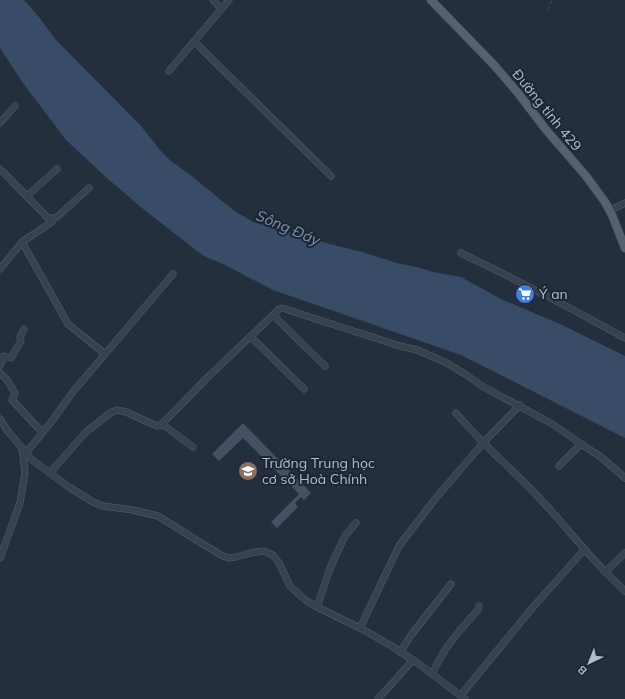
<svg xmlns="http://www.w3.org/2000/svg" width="625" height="699" font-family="Mulish,sans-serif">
	<rect width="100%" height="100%" fill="#242f3e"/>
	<polygon fill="#394c67" points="0,0 24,0 39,17 56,40 141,126 160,150 171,161 193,177 233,210 253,222 326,243 362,252 397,263 420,268 433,272 461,277 503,300 562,325 625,356 625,438 461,355 273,290 223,264 206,257 197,251 142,208 108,179 66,140 23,83 0,48"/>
	<polygon fill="#455162" points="243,423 311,493 304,500 301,497 295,503 298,507 277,528 271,522 299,494 243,438 219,461 212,454"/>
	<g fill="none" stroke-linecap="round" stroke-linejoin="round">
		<defs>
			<g id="minor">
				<polyline points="213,0 222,9"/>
				<polyline points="194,41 218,65 331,176"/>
				<polyline points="169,71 229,0"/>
				<polyline points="0,123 15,106"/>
				<polyline points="0,169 52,222 22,242 0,269"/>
				<polyline points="27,196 57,169"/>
				<polyline points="609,210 615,208 625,203"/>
				<polyline points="49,219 57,217 89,188"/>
				<polyline points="22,242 68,324 105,354"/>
				<path d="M461,253C517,280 571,308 625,338"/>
				<polyline points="273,315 325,366"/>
				<polyline points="251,337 304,389"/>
				<polyline points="0,365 4,356 11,358 21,341 20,337 24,329"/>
				<polyline points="0,373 7,380 15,393 12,400 41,431 42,433 40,436 26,453"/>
				<path d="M456,413C483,445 515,472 544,503C571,532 595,565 625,591"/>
				<polyline points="0,419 7,430 31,459 69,487 93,502 103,506 133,510 158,516 201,543 223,556 229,558 236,557 250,553 263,551 273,555 279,563 290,586 305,600 317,607 360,628 390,645 419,664 465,699"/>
				<polyline points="162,424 193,447"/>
				<polyline points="42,433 52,421 72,393 173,274"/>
				<polyline points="559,466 581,444"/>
				<polyline points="50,473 85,433 110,413 117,410 126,412 157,426 161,425 209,376 273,315 279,309 282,308 400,346 417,350 445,362 465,374 482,386 554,425 581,444 601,457 625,478"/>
				<polyline points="0,558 20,503 25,472 22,448"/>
				<polyline points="605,572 625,553"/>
				<polyline points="317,607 329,571 335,557 345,536 356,523"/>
				<polyline points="360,628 399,546 435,499 483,443 520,405"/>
				<polyline points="400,652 412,634 451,584"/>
				<path d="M432,674C436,667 439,659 444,652C453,637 466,623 478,610L479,606"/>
				<polyline points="461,695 533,607 585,549"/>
				<polyline points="378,699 413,660"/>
			</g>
			<polyline id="major" points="431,0 494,65 518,93 547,131 586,176 605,202 612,215 625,248"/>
		</defs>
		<use href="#minor" stroke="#565f6c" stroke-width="7"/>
		<use href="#major" stroke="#414a57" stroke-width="9"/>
		<polyline stroke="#44595c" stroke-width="1" stroke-dasharray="3 3" stroke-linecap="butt" points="548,9 552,0"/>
		<use href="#minor" stroke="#38414e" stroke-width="6"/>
		<use href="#major" stroke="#56606e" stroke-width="8"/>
	</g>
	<defs>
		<symbol id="supermarket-disc" viewBox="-11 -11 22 22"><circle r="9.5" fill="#3f7fe0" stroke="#1d2633"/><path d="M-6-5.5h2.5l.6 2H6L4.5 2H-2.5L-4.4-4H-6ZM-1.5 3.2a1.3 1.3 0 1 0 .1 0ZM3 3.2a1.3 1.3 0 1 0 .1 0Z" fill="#fff"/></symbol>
		<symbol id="school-disc" viewBox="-11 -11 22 22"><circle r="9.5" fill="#8d6e63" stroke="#1d2633"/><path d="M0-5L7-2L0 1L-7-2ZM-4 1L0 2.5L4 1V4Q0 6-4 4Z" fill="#fff"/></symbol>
	</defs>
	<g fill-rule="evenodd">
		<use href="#supermarket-disc" x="514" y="283" width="22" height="22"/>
		<use href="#school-disc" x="237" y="460" width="22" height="22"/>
	</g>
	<g text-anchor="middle" stroke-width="4" stroke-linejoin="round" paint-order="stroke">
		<g font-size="14" fill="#b4bcc9" stroke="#1d2633">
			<text transform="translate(547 110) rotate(51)" y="5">Đường tỉnh 429</text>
		</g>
		<g font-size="14" fill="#b4bcc9" stroke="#1d2633" text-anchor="start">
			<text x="539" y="299">Ý an</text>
			<text x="262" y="468">Trường Trung học<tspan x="262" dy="16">cơ sở Hoà Chính</tspan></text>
		</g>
		<g font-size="15" font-style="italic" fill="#7c92b1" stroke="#1d2633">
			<text transform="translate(288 228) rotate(23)" y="5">Sông Đáy</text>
		</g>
	</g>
	<g transform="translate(589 663) rotate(223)" stroke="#1d2633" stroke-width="3" paint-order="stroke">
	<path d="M0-3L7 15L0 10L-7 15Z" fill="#b4bcc9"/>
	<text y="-6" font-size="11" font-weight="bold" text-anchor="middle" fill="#b4bcc9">B</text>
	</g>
</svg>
